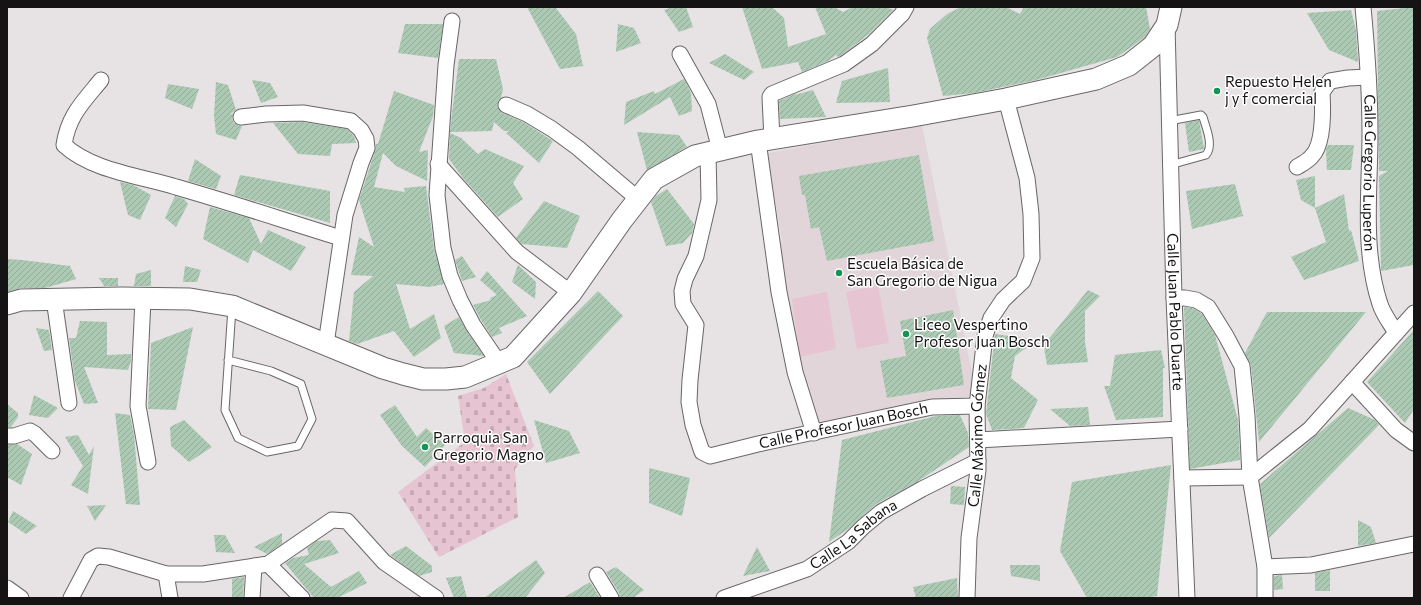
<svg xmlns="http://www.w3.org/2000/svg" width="1421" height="605" font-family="Commissioner,sans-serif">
	<defs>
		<pattern id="cemetery-stones" width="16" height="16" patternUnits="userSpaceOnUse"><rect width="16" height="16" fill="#e7c4d1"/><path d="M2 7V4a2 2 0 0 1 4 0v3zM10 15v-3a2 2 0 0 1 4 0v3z" fill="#c5a8b3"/></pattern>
		<pattern id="building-hatch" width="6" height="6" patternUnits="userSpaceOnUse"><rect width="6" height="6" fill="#abc9b3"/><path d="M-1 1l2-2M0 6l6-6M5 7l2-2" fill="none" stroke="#92ac99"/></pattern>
	</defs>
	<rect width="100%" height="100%" fill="#e7e2e4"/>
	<polygon fill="#e2d5da" points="922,125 974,383 974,395 824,424 815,420 799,363 780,249 782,240 767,153"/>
	<polygon fill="url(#cemetery-stones)" points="506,374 534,446 515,469 518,517 439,557 398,492 465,442 458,396 484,388"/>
	<g fill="#e7c4d1">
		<polygon points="878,286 889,343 857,349 846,292"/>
		<polygon points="827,292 836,349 800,357 792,299"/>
	</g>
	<g fill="url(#building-hatch)">
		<polygon points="527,7 555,7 576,34 583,66 560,69"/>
		<polygon points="673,7 686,7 693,27 679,32 664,10"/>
		<polygon points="742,7 772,7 784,18 788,47 826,34 815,7 834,7 843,12 853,7 886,7 893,10 869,34 840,56 838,57 836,55 828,61 802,72 798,62 762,69"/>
		<polygon points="961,7 1006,7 1020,14 1024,7 1146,7 1150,29 1144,38 1117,57 1036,80 974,93 943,96 927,38 930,29 947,14"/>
		<polygon points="1414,7 1414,265 1381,271 1379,176 1388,171 1379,171 1377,11"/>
		<polygon points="1351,10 1356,30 1358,62 1329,50 1307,13"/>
		<polygon points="405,24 443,24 438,58 398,53"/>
		<polygon points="618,24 634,28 641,43 616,52"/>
		<polygon points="725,54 754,72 744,80 709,63"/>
		<polygon points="459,59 496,59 503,89 501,98 498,102 497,106 499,110 502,113 523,122 553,141 539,163 506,133 509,131 504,131 494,122 492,131 450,132 452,113"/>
		<polygon points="888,68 890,102 836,103 842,81"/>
		<polygon points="684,79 691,93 692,111 679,116 670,97 624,125 626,102 654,91 655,94"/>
		<polygon points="252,80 270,83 278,97 261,103"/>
		<polygon points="216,82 228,85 236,110 230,114 233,114 232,118 234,123 238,125 242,126 236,140 216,134 214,116"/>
		<polygon points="168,84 199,89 192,109 165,98"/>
		<polygon points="813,90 826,117 780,119 779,101 797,93 795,95"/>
		<polygon points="394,91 434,105 433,116 419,152 428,150 427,181 396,166 383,153 374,187 405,192 404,188 426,186 434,249 444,284 429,287 396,284 410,329 434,314 441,338 414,357 394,331 357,344 349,341 354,292 373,276 351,275 359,237 374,247 359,200 375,151 376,144 378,144"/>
		<polygon points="1199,120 1204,149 1189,152 1185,123"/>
		<polygon points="302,122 347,129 354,136 356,143 332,144 330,156 298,154 273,123"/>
		<polygon points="637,132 679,135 687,147 647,170"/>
		<polygon points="450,133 461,138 478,154 485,149 524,166 513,183 523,199 498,217 463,178 449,159"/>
		<polygon points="1328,145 1354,145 1351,170 1327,170 1326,150"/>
		<polygon points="919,155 934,241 827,261 819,227 811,229 805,195 802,195 799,176"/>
		<polygon points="195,159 221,176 216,189 188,181"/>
		<polygon points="240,175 330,191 330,223 234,195"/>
		<polygon points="1315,176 1315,208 1301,200 1296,180"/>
		<polygon points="120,182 133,185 151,195 140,220 128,215"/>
		<polygon points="1235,184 1243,216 1192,229 1186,191"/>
		<polygon points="667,189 694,224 692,233 683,243 666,246 651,202 656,196"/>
		<polygon points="1344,194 1349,231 1351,230 1359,261 1304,280 1291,257 1326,242 1315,208"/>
		<polygon points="175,196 184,199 188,204 176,227 165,218"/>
		<polygon points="544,201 580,216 567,248 522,244 516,238"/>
		<polygon points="210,207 249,218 261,244 268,230 306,247 291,271 253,250 248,263 203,239"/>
		<polygon points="462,256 476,277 462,281 455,260"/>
		<polygon points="7,259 22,260 70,266 76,279 45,288 21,288 7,292"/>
		<polygon points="518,265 536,282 535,299 512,282"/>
		<polygon points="185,266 201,270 197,282 183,282"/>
		<polygon points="151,270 151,286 134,286 136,274"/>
		<polygon points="487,271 527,316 499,328 502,333 492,337 481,320 473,305 491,300 490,298 497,295 480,280"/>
		<polygon points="99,278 118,278 118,286 104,286"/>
		<polygon points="1088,290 1100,296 1085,311 1085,342 1088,362 1047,365 1043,341 1047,341"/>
		<polygon points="598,291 623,316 550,394 527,362"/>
		<polygon points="1184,307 1192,308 1202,314 1215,335 1238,420 1240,460 1190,469"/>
		<polygon points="953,310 964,385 887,398 880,361 906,356 900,321"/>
		<polygon points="1267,312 1366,312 1259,442 1251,365 1245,353"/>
		<polygon points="459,317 466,330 484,356 454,353 444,326"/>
		<polygon points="80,321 107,322 107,355 131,354 131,361 128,370 84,367 98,403 84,404 75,381 69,338 76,338"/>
		<polygon points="193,327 176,410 148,409 151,343"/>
		<polygon points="36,328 49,330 52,350 44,351"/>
		<polygon points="1414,330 1414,409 1405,423 1367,382"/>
		<polygon points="995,334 1037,340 1015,356 1011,378 1038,400 1024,428 992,430 986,414"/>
		<polygon points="1161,350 1165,368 1163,368 1163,417 1116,420 1104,386 1110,386 1115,355"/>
		<polygon points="34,395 58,408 48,418 29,415"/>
		<polygon points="7,404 18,413 18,417 11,427 7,427"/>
		<polygon points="395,405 417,437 426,428 445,445 425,467 402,446 380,415"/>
		<polygon points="1088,407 1090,425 1070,426 1050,409"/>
		<polygon points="1348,408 1375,420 1379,425 1269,538 1260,484"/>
		<polygon points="115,413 130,415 134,435 140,505 126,504"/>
		<polygon points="960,415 968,433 969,447 920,480 876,504 848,529 829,542 842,440 936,416"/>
		<polygon points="184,420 212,447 189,462 171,446 170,427"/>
		<polygon points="534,420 569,431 580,453 546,463"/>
		<polygon points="78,435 89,455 94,446 88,494 71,485 83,466 65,437"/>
		<polygon points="17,444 32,454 21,485 7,477 7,445"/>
		<polygon points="1171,465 1157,596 1144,598 1087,598 1060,551 1072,482"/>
		<polygon points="649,468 690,478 682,516 649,503"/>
		<polygon points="951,486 965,487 964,505 950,504"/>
		<polygon points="106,505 95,521 87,506"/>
		<polygon points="13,511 37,526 26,534 8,522"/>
		<polygon points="1358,520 1371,527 1376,543 1358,546"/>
		<polygon points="282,533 282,544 267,554 254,547"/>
		<polygon points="214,535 225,535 235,553 216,552"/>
		<polygon points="330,540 339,553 304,564 331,587 359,571 367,583 337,598 314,598 285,563 293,558 309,555 307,548 317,541"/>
		<polygon points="406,546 432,566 432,572 419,576 390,555"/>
		<polygon points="757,547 770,571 743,576"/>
		<polygon points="536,560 545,573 525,598 484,598"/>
		<polygon points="1010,565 1040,565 1040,581 1011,576"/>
		<polygon points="616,567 644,590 633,598 620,598 619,593 606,572"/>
		<polygon points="1330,570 1330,591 1315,591 1315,573"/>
		<polygon points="1282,575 1283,589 1274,590 1274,576"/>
		<polygon points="461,576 467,598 454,598 446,578"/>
		<polygon points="244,577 243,598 232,598 232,579"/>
		<polygon points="957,578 958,598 916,598 913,587"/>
		<polygon points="590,582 600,598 563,598"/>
	</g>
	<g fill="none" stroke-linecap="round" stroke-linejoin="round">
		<defs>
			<g id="lane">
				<path d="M1169,121L1201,115L1203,117C1206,128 1214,145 1206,155L1170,165"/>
				<polyline points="228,360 271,371 301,384 312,419 298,446 267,452 238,438 225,410 232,308"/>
			</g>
			<g id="street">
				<path id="s1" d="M1363,7C1367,49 1370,92 1370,135C1370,190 1362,250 1380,304C1383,314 1391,324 1396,333"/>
				<polyline points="452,21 446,65 437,195 443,248 450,276 460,300 473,325 499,363"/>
				<path id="s2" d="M1167,25L1174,298L1187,598"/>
				<polyline points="680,54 708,104 720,150"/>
				<path d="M101,80C83,102 68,116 64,145C92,171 141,176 176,187C232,203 286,221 341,238"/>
				<polyline points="506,105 527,114 552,129 578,148 638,199"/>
				<polyline points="241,117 266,114 303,113 351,121 361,130 366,139 367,148 361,163 345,215 326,344"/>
				<polyline points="772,139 770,97 772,94 844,64 872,44 902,14 906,7"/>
				<polyline points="758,141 779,292 795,372 814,433"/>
				<path id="s3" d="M708,153L709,200L696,256L685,279L682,291L683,304L696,325L690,380L689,402L693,425L702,452L710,456L758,444L932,407L977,406"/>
				<polyline points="438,164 517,252 571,293"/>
				<path d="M1297,167C1302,164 1308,161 1312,156C1324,144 1323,108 1322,92L1330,81L1348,78L1368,77"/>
				<polyline points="1174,298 1185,298 1196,300 1208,307 1226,336 1242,366 1247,416 1250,477 1265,567 1265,598"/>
				<polyline points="54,299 69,403"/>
				<polyline points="143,299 138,406 148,462"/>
				<polyline points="1352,382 1396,430 1414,443"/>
				<polyline points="7,436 14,436 30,431 35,434 52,451"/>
				<polyline points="978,440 1180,429"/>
				<polyline points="1182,478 1250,477 1310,429 1414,313"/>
				<polyline points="268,564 302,598"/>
				<polyline points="1265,567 1311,565 1414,544"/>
				<polyline points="166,574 170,598"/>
				<polyline points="597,575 611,598"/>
				<polyline points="7,588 21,598"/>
				<polyline points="71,598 91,560 98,556 109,557 166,574 203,574 268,564 332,520 347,521 384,562 436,598"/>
				<polyline points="252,598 254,566"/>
				<path id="s4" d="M724,598L807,569L848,542L863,527L881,512L922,489L978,461"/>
				<path id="s5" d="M967,598L969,538L978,470L977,406L985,336L991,318L1003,300L1023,281L1032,258L1031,214L1027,178L1006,99"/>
			</g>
			<polyline id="secondary" points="7,304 21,300 121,298 190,299 232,306 383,368 403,374 423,379 446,379 465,377 513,357 571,293 622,220 654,179 695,156 758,141 913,116 1006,99 1096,79 1129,65 1153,46 1167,25 1171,7"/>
		</defs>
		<use href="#lane" stroke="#6a6667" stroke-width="9"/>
		<use href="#street" stroke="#6a6667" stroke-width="17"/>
		<use href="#secondary" stroke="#6a6667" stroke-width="23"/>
		<use href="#lane" stroke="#fff" stroke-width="7"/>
		<use href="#street" stroke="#fff" stroke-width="15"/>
		<use href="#secondary" stroke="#fff" stroke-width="21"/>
	</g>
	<g fill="#139554" stroke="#fff" stroke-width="1.5">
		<circle cx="1217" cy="91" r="4"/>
		<circle cx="839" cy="273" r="4"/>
		<circle cx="906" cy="334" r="4"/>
		<circle cx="425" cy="447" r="4"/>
	</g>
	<g text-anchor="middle" stroke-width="3" stroke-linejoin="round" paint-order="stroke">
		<g font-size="15" fill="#151314" stroke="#fff" text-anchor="start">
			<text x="1225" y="87">Repuesto Helen<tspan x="1225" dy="17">j y f comercial</tspan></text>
			<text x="847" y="269">Escuela Básica de<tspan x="847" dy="17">San Gregorio de Nigua</tspan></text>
			<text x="914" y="330">Liceo Vespertino<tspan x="914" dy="17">Profesor Juan Bosch</tspan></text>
			<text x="433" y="443">Parroquia San<tspan x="433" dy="17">Gregorio Magno</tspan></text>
		</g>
		<g font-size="15" fill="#151314" stroke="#fff">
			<text dy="5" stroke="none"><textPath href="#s1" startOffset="166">Calle Gregorio Luperón</textPath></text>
			<text dy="5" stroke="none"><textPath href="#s2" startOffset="287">Calle Juan Pablo Duarte</textPath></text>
			<text dy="5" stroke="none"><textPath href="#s3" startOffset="455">Calle Profesor Juan Bosch</textPath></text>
			<text dy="5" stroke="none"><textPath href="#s5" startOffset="163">Calle Máximo Gómez</textPath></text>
			<text dy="5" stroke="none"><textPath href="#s4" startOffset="146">Calle La Sabana</textPath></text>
		</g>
	</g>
	<rect width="1421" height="605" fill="none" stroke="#151314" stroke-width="16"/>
</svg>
